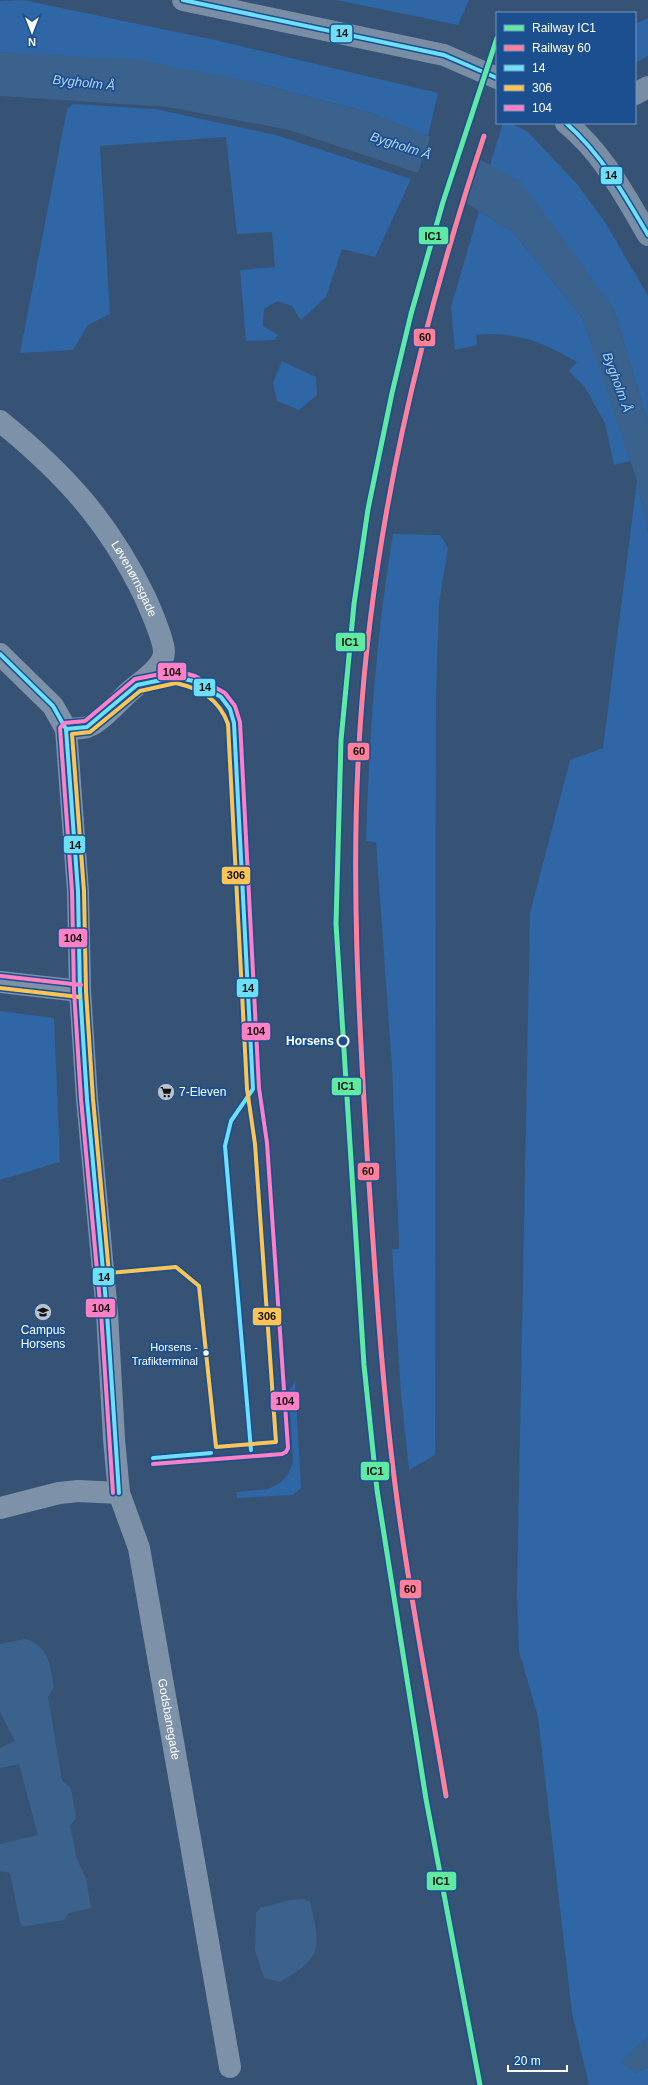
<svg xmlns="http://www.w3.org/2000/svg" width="648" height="2085" font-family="Helvetica,sans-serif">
	<rect width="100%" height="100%" fill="#365274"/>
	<g fill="#2f66a5">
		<polygon points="23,0 215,40 438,93 428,136 371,113 253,82 0,52 0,1"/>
		<polygon points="336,0 469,0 458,25"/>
		<polygon points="648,18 648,56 635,63 635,24"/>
		<polygon points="73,104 155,109 276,135 411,179 375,257 342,249 326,297 301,320 292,306 277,301 264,309 263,326 278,335 274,340 246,341 240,270 275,267 272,232 237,234 226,137 100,146 110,314 88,325 73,350 20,353 67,109"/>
		<polygon points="503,123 511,123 528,132 577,184 605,222 648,296 648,423 613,307 490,165"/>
		<path d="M479,211L513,232L583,319L631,461L614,465L605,423L584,386L569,371L577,362C543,342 516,331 476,335L477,345L455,350L451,307Z"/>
		<polygon points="282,361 316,377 317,395 299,410 277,401 273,383"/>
		<polygon points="637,481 648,532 648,2038 636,2047 635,2073 648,2067 648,2085 589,2085 572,2013 538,1717 519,1651 517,1591 530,913 570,760 603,748"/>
		<path d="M393,534L440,535L448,548L439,603L436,698L435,1455L409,1470L401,1394L392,1249H399V1243L392,1068L376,842L366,841C369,738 376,636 393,534Z"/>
		<polygon points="0,1011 54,1018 60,1162 0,1180"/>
		<polygon points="295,1381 301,1488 293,1495 237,1498 237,1492 268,1489 280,1483 288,1474 293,1462 289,1391"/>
	</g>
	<g fill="#3b618d">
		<polygon points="0,52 140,60 253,82 371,113 459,148 521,182 613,307 648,423 648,532 637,481 583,319 513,232 418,173 289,130 168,107 0,96"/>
		<path d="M25,1639C50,1646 50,1666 54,1687L48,1697L62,1781L71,1788L76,1818L70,1826L77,1859L86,1879L91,1908L69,1913L64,1920L21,1927L10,1873L0,1871V1844L38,1835L19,1764L0,1768V1748L15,1741L0,1712V1644Z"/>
		<path d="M304,1899L310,1902C321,1948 323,1957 280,1982L264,1978L255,1950L256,1913L260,1908L289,1900Z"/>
		<polygon points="648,2038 648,2067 635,2073 621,2063 636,2047"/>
	</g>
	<polygon fill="#365274" points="431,135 460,146 480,157 464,204 417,175"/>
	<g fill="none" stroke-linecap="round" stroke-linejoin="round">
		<g stroke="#7d92a8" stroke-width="22">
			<path id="s1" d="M0,421C65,474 108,521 145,597C150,609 164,639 164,652C164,668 140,682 129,692C118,702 101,722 87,727C82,729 73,728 66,729"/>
			<path id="s2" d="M0,654L53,706L66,729L78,891L80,991L87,1099L107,1313L114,1439L119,1493L139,1548L230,2067"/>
			<polyline points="0,982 80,991"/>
			<polyline points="0,1508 59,1493 79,1491 119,1493"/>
		</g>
		<g stroke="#798da4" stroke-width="22">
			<polyline points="183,0 444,55 497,78"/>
			<polyline points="635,94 648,87"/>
			<path d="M566,123C603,153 624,194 648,235"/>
		</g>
		<defs>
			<g id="bus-1">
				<polyline points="183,0 444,55 497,78"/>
				<path d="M566,123C602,155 624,194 648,235"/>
				<polyline points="0,654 53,706 66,729 78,891 80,991 87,1099 107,1313 119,1493"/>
				<polyline points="66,729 87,727 137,685 176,677 193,681 221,697 230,709 234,723 253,1089 231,1121 225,1146 251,1450"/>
				<polyline points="153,1458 211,1453"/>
			</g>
			<g id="bus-2">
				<path d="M176,683C201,689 219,699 228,724L247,1089L255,1144L276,1442L216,1447L199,1286L176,1267L109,1273L93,1099L86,991L84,891L72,734L90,732L140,691Z"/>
				<polyline points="0,988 79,997"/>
			</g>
			<g id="bus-3">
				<polyline points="1,976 81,985"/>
				<polyline points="113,1493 101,1313 81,1099 74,991 72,891 60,728 64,723 85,721 135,679 176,671 195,676 225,693 235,706 240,722 259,1088 267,1143 288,1448 286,1452 282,1454 153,1464"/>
			</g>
		</defs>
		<use href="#bus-1" stroke="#1b4f8f" stroke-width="7"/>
		<use href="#bus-2" stroke="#1b4f8f" stroke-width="7"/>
		<use href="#bus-3" stroke="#1b4f8f" stroke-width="7"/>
		<use href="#bus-1" stroke="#6ddff8" stroke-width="4"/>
		<use href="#bus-2" stroke="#fcc553" stroke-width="4"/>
		<use href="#bus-3" stroke="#ff80c5" stroke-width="4"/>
		<defs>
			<polyline id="rail-1" points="480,2085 426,1799 377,1490 364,1365 336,924 341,740 354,604 368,509 392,393 411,314 443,202 497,38"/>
			<path id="rail-2" d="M446,1796C431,1704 413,1613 400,1521C383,1404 376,1286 368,1168C359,1022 350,875 360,729C373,526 420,329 484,136"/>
		</defs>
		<use href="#rail-1" stroke="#1b4f8f" stroke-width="8"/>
		<use href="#rail-2" stroke="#1b4f8f" stroke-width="8"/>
		<use href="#rail-1" stroke="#60e9a3" stroke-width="5"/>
		<use href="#rail-2" stroke="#ff8098" stroke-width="5"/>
	</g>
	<defs>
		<symbol id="supermarket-disc" viewBox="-11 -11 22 22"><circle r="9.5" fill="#b9c2ce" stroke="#1b4f8f"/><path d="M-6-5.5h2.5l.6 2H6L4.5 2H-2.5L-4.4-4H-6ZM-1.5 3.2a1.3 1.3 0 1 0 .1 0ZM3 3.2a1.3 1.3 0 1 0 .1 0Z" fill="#111"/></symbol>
		<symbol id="university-disc" viewBox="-11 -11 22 22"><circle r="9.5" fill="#b9c2ce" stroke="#1b4f8f"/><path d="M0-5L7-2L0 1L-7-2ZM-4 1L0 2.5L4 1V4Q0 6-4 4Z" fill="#111"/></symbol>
	</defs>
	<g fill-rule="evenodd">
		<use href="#supermarket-disc" x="156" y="1082" width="20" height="20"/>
		<use href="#university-disc" x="33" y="1302" width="20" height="20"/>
	</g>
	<circle fill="#1b4f8f" stroke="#fff" stroke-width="2" cx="343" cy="1041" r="5.5"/>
	<circle fill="#fff" stroke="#1b4f8f" stroke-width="1.5" cx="206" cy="1353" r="3.5"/>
	<g text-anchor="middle" stroke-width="3.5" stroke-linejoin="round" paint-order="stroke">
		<g font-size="11" fill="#fff" stroke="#1b4f8f" text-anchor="end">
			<text x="198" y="1351">Horsens -<tspan x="198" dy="14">Trafikterminal</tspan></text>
		</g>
		<g font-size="12" fill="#fff" stroke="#1b4f8f">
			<text dy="4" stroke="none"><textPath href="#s1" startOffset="209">Løvenørnsgade</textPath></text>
			<text dy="4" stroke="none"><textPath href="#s2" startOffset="1099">Godsbanegade</textPath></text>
		</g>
		<g font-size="12" font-weight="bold" fill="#fff" stroke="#1b4f8f" text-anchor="end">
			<text x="334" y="1045">Horsens</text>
		</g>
		<g font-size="12" fill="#fff" stroke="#1b4f8f" text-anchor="start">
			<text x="179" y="1096">7-Eleven</text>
			<text x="43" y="1334" text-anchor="middle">Campus<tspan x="43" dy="14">Horsens</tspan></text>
		</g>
		<g font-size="13" font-style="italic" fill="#b5d3f5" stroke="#1b4f8f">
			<text transform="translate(84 82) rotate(6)" y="5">Bygholm Å</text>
			<text transform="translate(401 145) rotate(18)" y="5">Bygholm Å</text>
			<text transform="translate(618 382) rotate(70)" y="5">Bygholm Å</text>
		</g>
	</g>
	<g stroke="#1b4f8f" stroke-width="1.5">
		<rect x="330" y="24" width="23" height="19" rx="4" fill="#6ddff8"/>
		<rect x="600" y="166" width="23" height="19" rx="4" fill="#6ddff8"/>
		<rect x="418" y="226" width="31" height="19" rx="4" fill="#60e9a3"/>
		<rect x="413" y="328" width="23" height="19" rx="4" fill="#ff8098"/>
		<rect x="335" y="632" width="31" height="20" rx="4" fill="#60e9a3"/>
		<rect x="157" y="662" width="30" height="19" rx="4" fill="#ff80c5"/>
		<rect x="193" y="678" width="23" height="19" rx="4" fill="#6ddff8"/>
		<rect x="347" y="742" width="23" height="19" rx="4" fill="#ff8098"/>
		<rect x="63" y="835" width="23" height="19" rx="4" fill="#6ddff8"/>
		<rect x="221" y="866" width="30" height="19" rx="4" fill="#fcc553"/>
		<rect x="58" y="928" width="30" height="20" rx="4" fill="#ff80c5"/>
		<rect x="236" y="978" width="23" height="20" rx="4" fill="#6ddff8"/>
		<rect x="241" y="1022" width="30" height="19" rx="4" fill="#ff80c5"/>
		<rect x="331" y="1077" width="31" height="19" rx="4" fill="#60e9a3"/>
		<rect x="357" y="1162" width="23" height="19" rx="4" fill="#ff8098"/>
		<rect x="92" y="1267" width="23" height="19" rx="4" fill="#6ddff8"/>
		<rect x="85" y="1298" width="31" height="20" rx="4" fill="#ff80c5"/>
		<rect x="252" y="1307" width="30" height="19" rx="4" fill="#fcc553"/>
		<rect x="270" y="1391" width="30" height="20" rx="4" fill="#ff80c5"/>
		<rect x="360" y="1461" width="30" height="20" rx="4" fill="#60e9a3"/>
		<rect x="399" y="1579" width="23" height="20" rx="4" fill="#ff8098"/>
		<rect x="426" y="1871" width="31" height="20" rx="4" fill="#60e9a3"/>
	</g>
	<g font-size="11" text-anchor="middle" font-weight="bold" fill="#111">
		<text x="342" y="37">14</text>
		<text x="611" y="179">14</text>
		<text x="433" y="240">IC1</text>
		<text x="425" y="341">60</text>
		<text x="350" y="646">IC1</text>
		<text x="172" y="676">104</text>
		<text x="205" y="691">14</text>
		<text x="359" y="755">60</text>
		<text x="75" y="849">14</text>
		<text x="236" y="879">306</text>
		<text x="73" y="942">104</text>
		<text x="248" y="992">14</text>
		<text x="256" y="1035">104</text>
		<text x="346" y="1090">IC1</text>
		<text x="368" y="1175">60</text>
		<text x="104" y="1281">14</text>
		<text x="101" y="1312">104</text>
		<text x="267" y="1320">306</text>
		<text x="285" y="1405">104</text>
		<text x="375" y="1475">IC1</text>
		<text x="410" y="1593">60</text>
		<text x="441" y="1885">IC1</text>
	</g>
	<rect x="496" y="12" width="140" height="112" fill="#1b4f8f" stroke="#7695bc"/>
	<rect x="504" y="25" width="20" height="6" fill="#60e9a3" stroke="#7695bc"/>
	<text x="532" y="32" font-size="12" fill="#ffffff">Railway IC1</text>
	<rect x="504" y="45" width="20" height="6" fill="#ff8098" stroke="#7695bc"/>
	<text x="532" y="52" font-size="12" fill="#ffffff">Railway 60</text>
	<rect x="504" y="65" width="20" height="6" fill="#6ddff8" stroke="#7695bc"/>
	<text x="532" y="72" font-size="12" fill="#ffffff">14</text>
	<rect x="504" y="85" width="20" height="6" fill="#fcc553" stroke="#7695bc"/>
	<text x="532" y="92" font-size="12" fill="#ffffff">306</text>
	<rect x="504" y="105" width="20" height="6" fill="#ff80c5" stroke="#7695bc"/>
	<text x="532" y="112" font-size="12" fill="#ffffff">104</text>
	<g transform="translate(32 32) rotate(180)" stroke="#1b4f8f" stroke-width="3" paint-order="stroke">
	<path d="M0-3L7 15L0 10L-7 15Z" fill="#ffffff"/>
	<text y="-6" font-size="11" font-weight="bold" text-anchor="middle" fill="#ffffff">N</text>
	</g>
	<path d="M508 2065v6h59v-6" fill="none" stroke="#ffffff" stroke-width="2"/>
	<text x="514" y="2065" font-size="12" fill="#ffffff" stroke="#1b4f8f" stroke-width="3" paint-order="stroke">20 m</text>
</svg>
